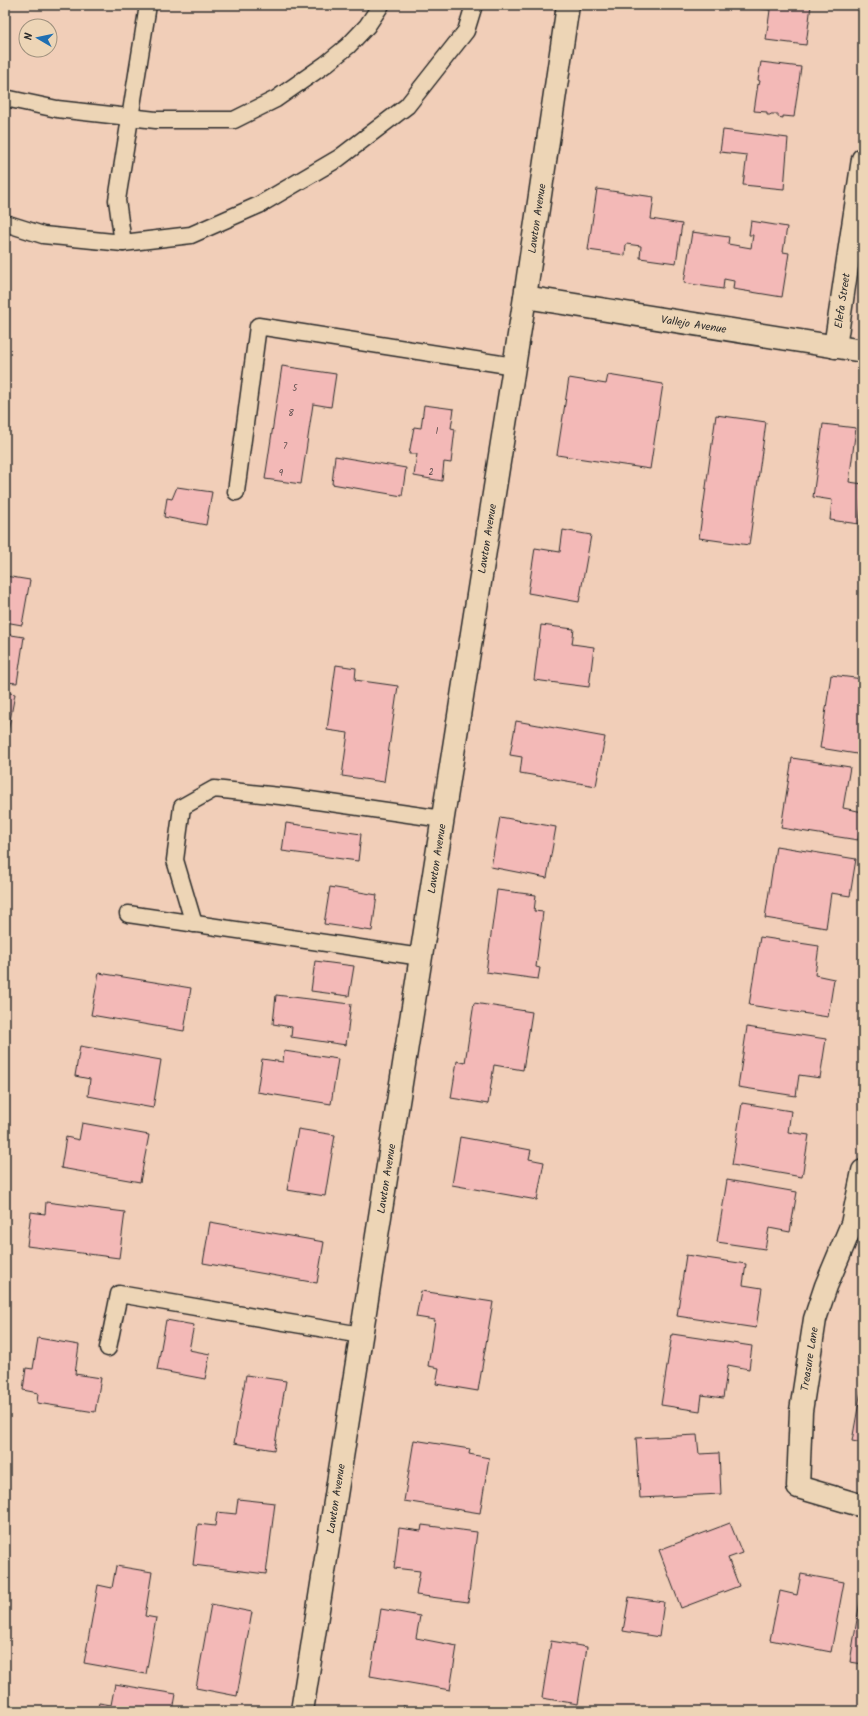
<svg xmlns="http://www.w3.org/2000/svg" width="868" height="1716" font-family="Kalam,sans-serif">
	<rect width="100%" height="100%" fill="#f1ceb8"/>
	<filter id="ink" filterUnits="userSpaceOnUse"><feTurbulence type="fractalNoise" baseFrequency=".025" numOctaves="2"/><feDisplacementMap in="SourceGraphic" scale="8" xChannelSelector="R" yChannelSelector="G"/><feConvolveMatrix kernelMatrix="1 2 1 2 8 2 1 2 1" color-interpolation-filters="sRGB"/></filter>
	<g filter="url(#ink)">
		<g fill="#f3b9b7" stroke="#2b2b2b">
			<polygon points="758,5 811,5 806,45 766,40 770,10 757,8"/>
			<polygon points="761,62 801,67 794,117 783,116 783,118 778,117 778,114 771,114 770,115 767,115 767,112 754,111 758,84 759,85 760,81 758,80"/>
			<polygon points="723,130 788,138 784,189 743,185 747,155 720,152"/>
			<polygon points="597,189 654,197 651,219 682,224 676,263 640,258 641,246 626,244 625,255 588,250"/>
			<polygon points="751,221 787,227 783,252 789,253 782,297 733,289 734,281 724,279 723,289 684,283 692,232 729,237 728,244 751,248 753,235 749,235"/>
			<polygon points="282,366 336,374 331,407 313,404 301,484 265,479"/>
			<polygon points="608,375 663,384 650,469 557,455 569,378 606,384"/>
			<polygon points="424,405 454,409 451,428 455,429 451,463 444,462 442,481 414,476 417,454 409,454 414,427 421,428"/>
			<polygon points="716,415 766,422 749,545 699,538"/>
			<polygon points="823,424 856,428 849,482 863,484 859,524 830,520 832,500 813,497"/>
			<polygon points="335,456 406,468 402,496 332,484"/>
			<polygon points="177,487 212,492 206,525 164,517 167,498 172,499"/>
			<polygon points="563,530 591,535 579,602 528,593 535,548 560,552"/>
			<polygon points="5,576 30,580 22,625 5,622"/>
			<polygon points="541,625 574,629 572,644 594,647 589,687 534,680"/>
			<polygon points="5,634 24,637 17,683 5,682"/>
			<polygon points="336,665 356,668 355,680 398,686 384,782 342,776 348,733 327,730"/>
			<polygon points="831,675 863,679 863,755 820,748"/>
			<polygon points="5,692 15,694 6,742 5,742"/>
			<polygon points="516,721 605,737 596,786 520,773 522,757 510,755"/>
			<polygon points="792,758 850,767 843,808 863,812 858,840 781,828"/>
			<polygon points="500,817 556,827 547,878 491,867"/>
			<polygon points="286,823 361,834 358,861 282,851"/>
			<polygon points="776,846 856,859 850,896 831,893 826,928 765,918"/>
			<polygon points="330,887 377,895 372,931 324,924"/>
			<polygon points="497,890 536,895 534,911 543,912 536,967 540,968 538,979 486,972"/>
			<polygon points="760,937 819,946 815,975 834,979 828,1017 749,1005"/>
			<polygon points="315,961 354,966 349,996 311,991"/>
			<polygon points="99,973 191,988 184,1031 91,1015"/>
			<polygon points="276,995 351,1004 346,1045 291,1037 292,1027 273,1024"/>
			<polygon points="474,1003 532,1012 523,1070 494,1065 488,1104 451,1098 457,1061 465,1063"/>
			<polygon points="747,1027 826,1039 820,1078 799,1075 796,1096 738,1087"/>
			<polygon points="80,1046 161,1060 153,1108 88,1096 90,1079 75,1076"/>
			<polygon points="284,1051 338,1059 331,1104 257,1092 262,1059 283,1062"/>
			<polygon points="742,1103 791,1111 788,1132 809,1135 802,1177 732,1165"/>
			<polygon points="82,1123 149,1135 140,1182 61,1168 66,1137 79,1140"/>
			<polygon points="298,1129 335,1135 325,1196 287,1190"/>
			<polygon points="460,1137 531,1150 529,1159 544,1162 537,1200 452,1185"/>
			<polygon points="727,1180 797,1192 790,1232 769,1228 765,1249 717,1242"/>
			<polygon points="46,1202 125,1212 119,1258 27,1246 31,1212 45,1214"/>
			<polygon points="210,1222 324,1242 317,1283 203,1263"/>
			<polygon points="686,1255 746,1264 743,1285 762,1288 756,1328 677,1316"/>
			<polygon points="421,1291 493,1302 478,1391 436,1384 439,1368 428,1366 435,1320 416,1317"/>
			<polygon points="166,1320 194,1325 189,1350 210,1354 205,1379 157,1370"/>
			<polygon points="672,1334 752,1346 749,1369 728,1365 723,1398 702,1395 700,1411 661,1405"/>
			<polygon points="38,1338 79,1345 75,1374 101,1378 95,1412 37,1403 38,1393 23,1390 26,1368 33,1369"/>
			<polygon points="246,1375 286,1381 274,1450 234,1443"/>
			<polygon points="862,1385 863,1385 863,1443 852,1441"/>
			<polygon points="697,1435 699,1454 719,1453 721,1494 640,1498 636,1438"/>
			<polygon points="414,1440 470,1449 469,1454 489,1458 480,1513 404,1501"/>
			<polygon points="238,1499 275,1503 266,1574 193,1565 198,1524 215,1526 217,1512 236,1514"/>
			<polygon points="730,1523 742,1553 728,1558 739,1586 681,1608 659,1550"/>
			<polygon points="422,1525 477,1532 468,1602 416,1595 420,1571 394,1568 399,1528 421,1531"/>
			<polygon points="116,1566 152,1572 145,1616 156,1618 146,1674 84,1663 98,1585 112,1588"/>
			<polygon points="801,1574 844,1582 831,1652 770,1640 780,1591 797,1595"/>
			<polygon points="863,1583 863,1664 850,1662"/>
			<polygon points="629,1597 664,1602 659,1637 623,1631"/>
			<polygon points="211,1604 252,1612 237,1696 196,1688"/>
			<polygon points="381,1609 420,1616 416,1638 457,1646 450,1690 370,1676"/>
			<polygon points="551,1641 587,1647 578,1704 542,1698"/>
			<polygon points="115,1684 176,1694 173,1711 97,1711 99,1703 111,1705"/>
			<polygon points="403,1706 430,1711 402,1711"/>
		</g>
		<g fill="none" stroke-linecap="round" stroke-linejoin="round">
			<defs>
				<g id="service">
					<polyline points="5,98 57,109 156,120 234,120 276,99 326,64 348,46 367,26 381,5"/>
					<polyline points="5,223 43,235 123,243 191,235 259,205 339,158 407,106 466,31 474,5"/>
					<polyline points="123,243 117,200 148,5"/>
					<polyline points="236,492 258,326 514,366"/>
					<polyline points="128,914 421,957"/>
					<polyline points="194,924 175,860 182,807 214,789 289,797 443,819"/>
					<polyline points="108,1348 119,1294 361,1335"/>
				</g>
				<g id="minor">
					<path id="s1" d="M525,297L863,351"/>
					<path id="s2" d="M835,347L863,159"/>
					<polyline points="863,1171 852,1224 826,1286 815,1319 801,1411 798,1487 863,1506"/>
					<path id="s3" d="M302,1711L525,297L568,5"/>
				</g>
			</defs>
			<use href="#service" stroke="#2b2b2b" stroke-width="19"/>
			<use href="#minor" stroke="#2b2b2b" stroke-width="25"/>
			<use href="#service" stroke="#edd5b6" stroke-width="16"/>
			<use href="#minor" stroke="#edd5b6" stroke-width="22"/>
		</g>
	</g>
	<g text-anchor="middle" stroke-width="3.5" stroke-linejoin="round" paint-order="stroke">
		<g font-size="9" fill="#5d4e4e">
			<text x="295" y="391">5</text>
			<text x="291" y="416">8</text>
			<text x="437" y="434">1</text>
			<text x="285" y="449">7</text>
			<text x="431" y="475">2</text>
			<text x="281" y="476">9</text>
		</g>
		<g font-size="11" fill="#2b2b2b" stroke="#edd5b6">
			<text dy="4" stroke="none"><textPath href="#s3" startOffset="1511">Lawton Avenue</textPath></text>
			<text dy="4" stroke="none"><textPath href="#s2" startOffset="47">Elefa Street</textPath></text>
			<text dy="4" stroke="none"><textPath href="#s1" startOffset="171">Vallejo Avenue</textPath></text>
			<text dy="4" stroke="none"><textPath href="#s3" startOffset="1187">Lawton Avenue</textPath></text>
			<text dy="4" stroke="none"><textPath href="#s3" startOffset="863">Lawton Avenue</textPath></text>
			<text dy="4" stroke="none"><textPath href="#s3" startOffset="539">Lawton Avenue</textPath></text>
			<text transform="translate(809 1359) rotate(-81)" y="4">Treasure Lane</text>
			<text dy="4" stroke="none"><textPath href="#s3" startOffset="215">Lawton Avenue</textPath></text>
		</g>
	</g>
	<rect width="868" height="1716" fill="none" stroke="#edd5b6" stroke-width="20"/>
	<rect x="10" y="10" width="848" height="1696" fill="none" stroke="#2b2b2b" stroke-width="1.5" filter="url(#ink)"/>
	<g transform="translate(38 38) rotate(279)"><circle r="19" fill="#edd5b6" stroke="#9f917e"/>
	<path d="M0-3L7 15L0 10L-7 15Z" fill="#1f6fb2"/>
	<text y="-6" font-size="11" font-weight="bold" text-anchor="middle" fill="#2b2b2b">N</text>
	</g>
</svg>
